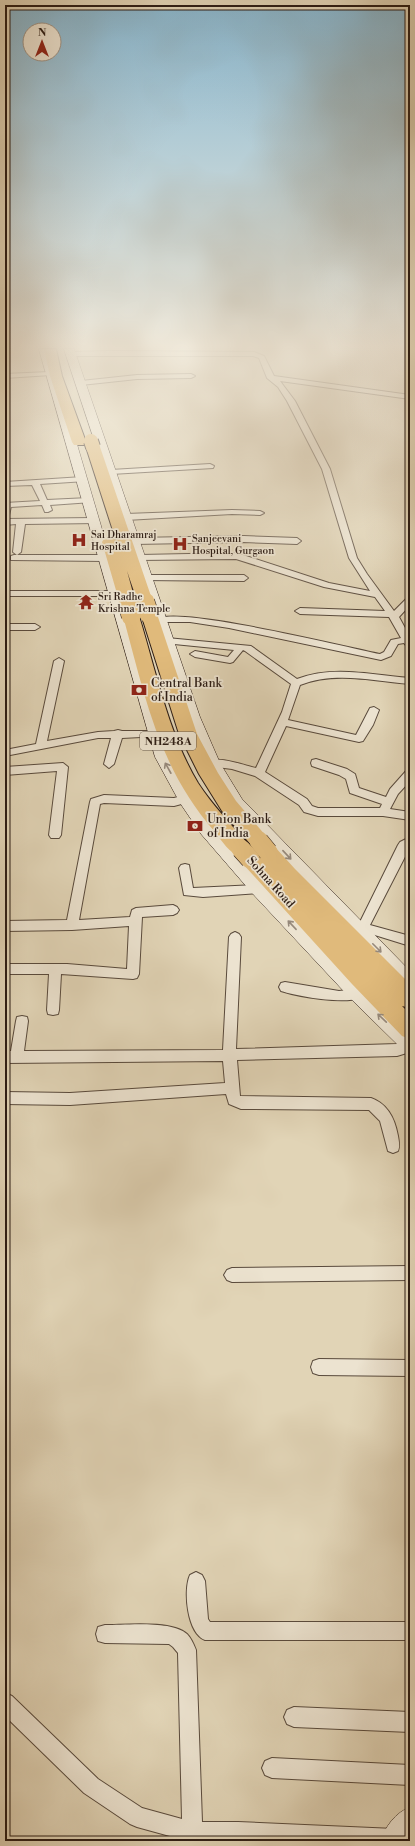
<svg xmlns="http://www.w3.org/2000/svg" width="415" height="1846" font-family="'Libre Bodoni',serif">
	<rect width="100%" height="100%" fill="#e1d4b6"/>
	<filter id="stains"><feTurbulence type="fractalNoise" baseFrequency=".005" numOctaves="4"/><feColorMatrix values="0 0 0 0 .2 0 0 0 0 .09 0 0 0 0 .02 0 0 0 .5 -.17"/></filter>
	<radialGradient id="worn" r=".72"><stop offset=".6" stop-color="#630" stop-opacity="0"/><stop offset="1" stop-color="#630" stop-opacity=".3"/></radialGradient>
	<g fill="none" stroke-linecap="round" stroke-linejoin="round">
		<defs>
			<g id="street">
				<path d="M110,351L254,352L264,356L274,376L410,395V399L280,381L295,401L330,469L357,558L367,574L394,611L407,598L410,597V605L399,617L410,637V648L407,647L404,643L398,644L391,656L381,660L229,628L190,622H158L156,620C171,604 350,648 380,654L384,652L391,640L401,638L389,617L300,614L295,611L300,608L385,611L375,597L324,587L236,559L137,560V556L140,555L237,553L329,583L370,591L349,558L322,469L287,401L278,387L267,378L259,358L253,356H71L68,354L71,352Z"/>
				<polygon points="49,372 53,374 51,375 5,378 5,374"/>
				<polygon points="137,375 191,374 195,376 191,378 137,379 81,385 77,383 81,381"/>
				<polygon points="210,464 214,466 213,468 111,474 107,472 111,470"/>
				<polygon points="83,477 86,477 86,481 40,484 47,500 89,498 92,498 92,502 50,505 52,510 48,512 45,512 42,505 11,507 9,515 5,517 5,503 40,501 32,485 5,486 5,482"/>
				<polygon points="232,510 260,511 264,513 260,515 232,514 126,520 122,517 126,514"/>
				<polygon points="94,518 98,521 97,523 25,524 21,552 17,555 13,552 16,524 5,525 5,519"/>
				<polygon points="244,536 297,538 301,541 297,544 244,542 134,544 130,541 134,538"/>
				<polygon points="14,555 105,555 109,558 105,561 11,560 11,556"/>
				<polygon points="146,575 244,575 248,578 244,581 143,580 142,578 143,576"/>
				<polygon points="115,591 118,592 120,594 118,596 5,596 6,591"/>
				<polygon points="5,624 35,624 40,627 35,630 5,630"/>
				<path d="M167,638L251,646L297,679C334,665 372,675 410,678V684C373,681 336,671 300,685L288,720L356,735L370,708L374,707L379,710L373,725L363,741L359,742L286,726L265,772L307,799L312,806L318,808H380L382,804L350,793L346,779L339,775L312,766L311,763L312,760L316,759L347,769L355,774L359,788L386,797L390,789L406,771L410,770V781L398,794L390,809L410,812V820L383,816H318L304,812L299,805L255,776L232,769L209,766L208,763C214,754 246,766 256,768L282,712L291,684L245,651L243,650L233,662L230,663L195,657L190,654L195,651L228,657L234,650L164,643L162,641L164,639Z"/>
				<polygon points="59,658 64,661 47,741 98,732 114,731 118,730 122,731 156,731 161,734 160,736 122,738 114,764 109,768 104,764 111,738 98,738 5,756 5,750 36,744 54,661"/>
				<polygon points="63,763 68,767 61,835 59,838 51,838 49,835 57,771 5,775 5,767"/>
				<polygon points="104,795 174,798 185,795 190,799 189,802 174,806 104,803 100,804 79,920 130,917 132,910 136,908 173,905 177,907 179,910 177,913 173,915 142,917 139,974 137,978 133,979 61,974 59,1010 58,1014 53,1015 48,1014 47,1010 49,974 5,974 5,964 67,964 127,969 129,926 72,930 5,931 5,921 67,920 90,802 91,799"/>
				<polygon points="410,837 410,847 370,925 410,936 410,946 365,932 359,935 355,933 353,930 359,924 398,845 400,842"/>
				<polygon points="185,864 189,865 193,888 258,885 262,886 264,889 262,892 258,893 203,897 184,895 179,868 181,865"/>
				<path d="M235,932L239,934L241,937L236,1049L397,1044L410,1042V1052L397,1056L237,1060L240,1096L371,1098C388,1104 395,1119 398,1136C399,1142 400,1146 398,1151L393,1153L388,1151L380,1121L369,1110L241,1109L229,1104L226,1094L70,1105L5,1104V1092L70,1093L225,1083L223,1061L5,1063V1051H11L16,1021L17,1017L22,1016L27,1017L28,1021L24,1051L223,1050L229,937L231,934Z"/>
				<path d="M285,982L339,991L357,989L361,990L363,994L361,998C342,1004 300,997 281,991L279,987L281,983Z"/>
				<polygon points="410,1266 410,1280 232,1282 227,1280 224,1275 227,1270 232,1268"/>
				<polygon points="319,1359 410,1360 410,1376 319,1375 313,1373 311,1367 313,1361"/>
				<path d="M196,1572L202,1575L205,1581L208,1619L210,1622H410V1640H205C187,1633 183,1590 190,1575Z"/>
				<path d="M105,1625C125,1625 172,1620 187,1634C191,1638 194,1645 196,1650L202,1822H238L395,1829L402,1832L404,1841H188L137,1827L130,1824L84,1793L5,1716V1693L12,1696L98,1779L142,1808L182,1819L178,1653L173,1647L169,1644L105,1643L98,1641L96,1634L98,1627Z"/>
				<polygon points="294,1707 410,1712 410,1732 294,1727 287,1724 284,1717 287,1710"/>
				<polygon points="272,1758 410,1765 410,1785 272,1778 265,1775 262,1768 265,1761"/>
			</g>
			<g id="secondary">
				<polygon points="39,349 49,349 169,757 191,796 213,826 264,885 363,989 410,1033 410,1053 403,1050 351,999 252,893 201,834 180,803 155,757"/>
				<polygon points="64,349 74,349 200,717 220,763 242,799 410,971 410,989 404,987 320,901 232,807 206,763 186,717"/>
				<path d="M410,1807V1841H380C386,1826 395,1813 410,1807Z"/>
			</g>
			<g id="highway">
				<polygon points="44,349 56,349 62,376 86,442 84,445 74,445 72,442 50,376"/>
				<polygon points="93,443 98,444 100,447 153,602 151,606 145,607 139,606 127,571 136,604 134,608 128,609 122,608 120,604 102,542 104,539 110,537 116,540 86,447 88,444"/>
				<path d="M149,609L155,610L157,614L197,734L218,773L236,801L266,836L269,841L267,845L275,847L295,869L410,984V1008L402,1006L410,1014V1039L402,1036L352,984L243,864L240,859L241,857C229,853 222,841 215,832C158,767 145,696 123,616L125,612L131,611L137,612L139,616C156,671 168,733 198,783C212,805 231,824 248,844L251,849L250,851L257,854L260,857L258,852L260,848L252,846L222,811L199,774L179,734L141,614L143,610Z"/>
			</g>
		</defs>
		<use href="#street" stroke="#594a3c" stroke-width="2"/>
		<use href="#secondary" stroke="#2c1c14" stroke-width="1"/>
		<use href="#highway" stroke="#2c1c14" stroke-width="2"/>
		<use href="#street" fill="#ece3d0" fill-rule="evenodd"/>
		<use href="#secondary" fill="#ece3d0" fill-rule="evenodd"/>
		<use href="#highway" fill="#e0ba7b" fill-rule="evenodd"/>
		<defs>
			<polyline id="highway-bridge-far1" points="91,441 93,447"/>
			<g id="highway-bridge">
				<polyline points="145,602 149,614"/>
				<polyline points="128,604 131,616"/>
				<polyline points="259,841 268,852"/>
				<polyline points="241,849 250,859"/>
			</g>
		</defs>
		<use href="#highway-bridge-far1" stroke="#2c1c14" stroke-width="16" stroke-linecap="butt"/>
		<use href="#highway-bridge" stroke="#2c1c14" stroke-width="20" stroke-linecap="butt"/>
		<use href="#highway-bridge-far1" stroke="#e0ba7b" stroke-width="14"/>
		<use href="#highway-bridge" stroke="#e0ba7b" stroke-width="19"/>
	</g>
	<defs><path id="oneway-shaft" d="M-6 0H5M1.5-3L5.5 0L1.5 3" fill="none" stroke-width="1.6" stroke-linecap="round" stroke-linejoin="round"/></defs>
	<g stroke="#96897b">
		<use href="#oneway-shaft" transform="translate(168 768) rotate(-119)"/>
		<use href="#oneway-shaft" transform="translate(287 855) rotate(47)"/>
		<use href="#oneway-shaft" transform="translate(292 925) rotate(-133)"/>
		<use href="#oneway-shaft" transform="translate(377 948) rotate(45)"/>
		<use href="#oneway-shaft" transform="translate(382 1018) rotate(-136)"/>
	</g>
	<linearGradient id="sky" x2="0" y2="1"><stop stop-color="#87b6cf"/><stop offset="0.57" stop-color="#f2ecde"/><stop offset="1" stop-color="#f2ecde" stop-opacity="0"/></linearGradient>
	<rect width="415" height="607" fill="url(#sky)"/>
	<defs>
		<symbol id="hospital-bare" viewBox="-9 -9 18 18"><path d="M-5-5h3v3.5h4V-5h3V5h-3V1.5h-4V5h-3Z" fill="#8f2418" stroke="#ece3d0" stroke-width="2.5" paint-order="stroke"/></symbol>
		<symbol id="temple-bare" viewBox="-9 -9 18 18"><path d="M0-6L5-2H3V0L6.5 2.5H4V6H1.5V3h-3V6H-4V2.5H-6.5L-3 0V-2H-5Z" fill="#8f2418" stroke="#ece3d0" stroke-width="2.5" paint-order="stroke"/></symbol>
		<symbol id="bank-bare" viewBox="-9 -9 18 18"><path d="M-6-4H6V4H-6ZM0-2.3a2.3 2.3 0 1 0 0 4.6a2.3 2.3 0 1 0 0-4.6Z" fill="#8f2418" stroke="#ece3d0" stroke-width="2.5" paint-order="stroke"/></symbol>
	</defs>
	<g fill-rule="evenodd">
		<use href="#hospital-bare" x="68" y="529" width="22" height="22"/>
		<use href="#hospital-bare" x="169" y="533" width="22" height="22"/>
		<use href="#temple-bare" x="75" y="591" width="22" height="22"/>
		<use href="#bank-bare" x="128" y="679" width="22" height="22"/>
		<use href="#bank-bare" x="184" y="815" width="22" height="22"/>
	</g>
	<g text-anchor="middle" stroke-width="3.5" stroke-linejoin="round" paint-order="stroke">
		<g font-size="10" fill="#2c1c14" stroke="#ece3d0" text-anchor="start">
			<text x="91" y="538">Sai Dharamraj<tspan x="91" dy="12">Hospital</tspan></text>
			<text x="192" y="542">Sanjeevani<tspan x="192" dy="12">Hospital, Gurgaon</tspan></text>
			<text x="98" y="600">Sri Radhe<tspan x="98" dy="12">Krishna Temple</tspan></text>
		</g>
		<rect fill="#ece3d0" stroke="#66584c" stroke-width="1" x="140" y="732" width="56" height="18" rx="3"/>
		<g font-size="11" font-weight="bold" fill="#2c1c14">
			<text x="168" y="745">NH248A</text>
		</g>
		<g font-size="12" fill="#2c1c14" stroke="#ece3d0" text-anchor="start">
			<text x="151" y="687">Central Bank<tspan x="151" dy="14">of India</tspan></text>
			<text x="207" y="823">Union Bank<tspan x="207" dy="14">of India</tspan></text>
		</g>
		<g font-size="12" fill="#2c1c14" stroke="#ece3d0">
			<text transform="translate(271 882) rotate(48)" y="4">Sohna Road</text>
		</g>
	</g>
	<rect width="415" height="1846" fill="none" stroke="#e1d4b6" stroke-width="20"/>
	<rect x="6" y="6" width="403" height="1834" fill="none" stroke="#2c1c14" stroke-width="2"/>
	<rect x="10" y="10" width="395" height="1826" fill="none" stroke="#2c1c14"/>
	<g transform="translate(42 42)"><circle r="19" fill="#ece3d0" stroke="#9f9385"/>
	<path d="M0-3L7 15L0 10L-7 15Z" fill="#8f2418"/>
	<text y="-6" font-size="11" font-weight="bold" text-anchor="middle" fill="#2c1c14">N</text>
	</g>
	<rect width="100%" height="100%" filter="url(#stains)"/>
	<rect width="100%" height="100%" fill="url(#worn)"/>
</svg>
